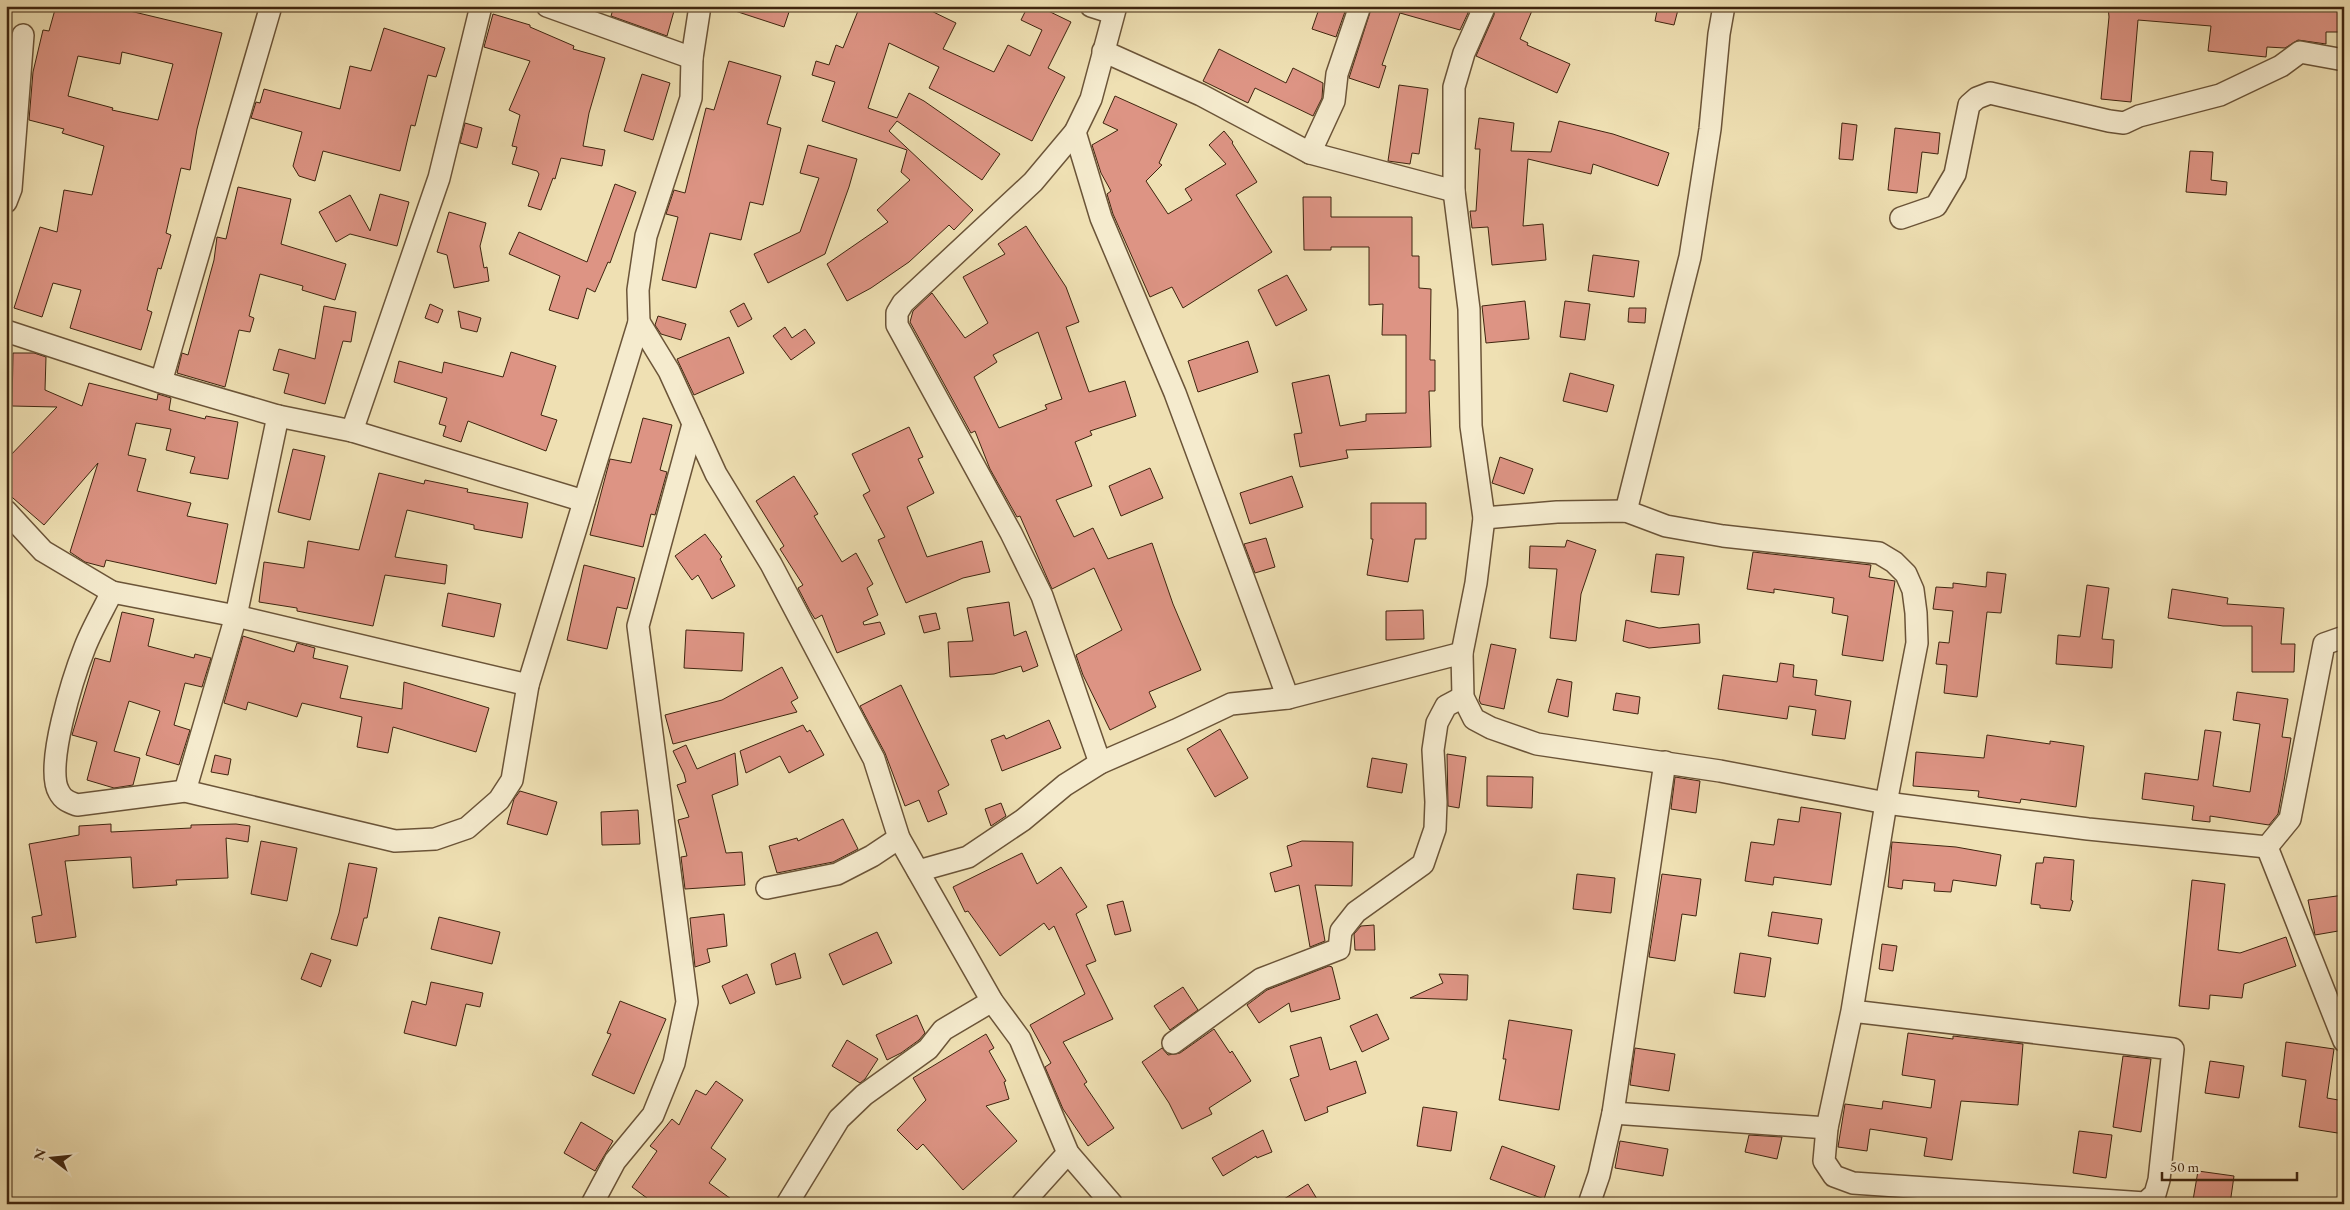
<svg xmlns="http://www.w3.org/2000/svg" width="2350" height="1210" font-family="'EB Garamond',serif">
	<rect width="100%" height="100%" fill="#efe0b3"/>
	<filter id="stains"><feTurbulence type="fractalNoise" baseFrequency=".004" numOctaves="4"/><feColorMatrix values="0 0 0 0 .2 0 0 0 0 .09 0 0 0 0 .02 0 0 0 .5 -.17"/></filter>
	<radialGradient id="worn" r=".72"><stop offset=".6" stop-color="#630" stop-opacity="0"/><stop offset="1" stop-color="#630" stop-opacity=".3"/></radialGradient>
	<g fill="#dd9484" stroke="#3f250f" fill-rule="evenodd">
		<path d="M56,6H109L222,33L197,129L190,170L181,168L166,233L171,235L161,269L158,268L147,310L152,312L141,350L70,328L81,290L53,283L42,317L14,308L40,227L57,232L64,190L92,195L104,146L62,133L64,129L29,120L33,72L43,30L49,31ZM122,52L173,64L158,120L112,110L113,108L68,96L78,56L120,64Z"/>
		<polygon points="614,6 658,6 674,11 667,36 611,16"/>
		<polygon points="729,6 791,6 784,27 729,9"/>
		<polygon points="860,6 921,6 956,23 943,49 994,72 1008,45 1030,56 1042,30 1021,20 1028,6 1038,6 1071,22 1048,68 1065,77 1032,141 929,88 939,67 889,43 868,108 897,118 909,93 924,101 1000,154 982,180 897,121 889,131 973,210 954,230 949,225 909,262 871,288 847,301 827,264 888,222 877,210 910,180 901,172 907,150 822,121 835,82 812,75 816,61 829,65 836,45 843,48"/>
		<polygon points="1320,6 1347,6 1336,37 1312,29"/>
		<polygon points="1372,6 1466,6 1468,13 1460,30 1400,13 1382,65 1386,66 1379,88 1349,78"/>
		<polygon points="1495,6 1534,6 1520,39 1528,43 1527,45 1570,64 1557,93 1476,56 1494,15"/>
		<polygon points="1658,6 1679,6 1674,25 1655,21"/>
		<polygon points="2108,6 2344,6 2344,32 2326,32 2326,44 2298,40 2285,48 2267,47 2266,57 2208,51 2211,26 2138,20 2131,102 2101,99 2109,17"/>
		<polygon points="493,14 530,25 530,27 574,46 573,49 605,58 589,113 583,146 605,150 602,166 561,158 555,179 553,178 541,210 528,206 539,174 537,171 512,164 517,147 512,146 520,115 509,110 530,61 484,47"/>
		<polygon points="384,28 445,48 436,77 428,75 415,126 411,125 400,171 323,151 315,181 299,176 293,166 302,132 251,118 256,102 260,103 264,89 340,109 350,66 371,71"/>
		<polygon points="1219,49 1286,83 1293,68 1323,83 1322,98 1313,116 1255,88 1248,103 1203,81"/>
		<polygon points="729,61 781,76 767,124 781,128 763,205 750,202 741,240 710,233 696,288 662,280 678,217 666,214 674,190 685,193 706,108 714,110"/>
		<polygon points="642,74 670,83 653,140 624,131"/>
		<polygon points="1399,85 1428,89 1419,154 1412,153 1410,164 1388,161"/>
		<polygon points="1115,96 1177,124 1159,163 1162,165 1146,181 1168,214 1192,200 1185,189 1226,164 1209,145 1224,131 1233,142 1232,143 1257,182 1236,195 1272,252 1183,308 1172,287 1150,297 1113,214 1107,194 1111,191 1101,173 1092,145 1118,130 1103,123"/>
		<polygon points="1479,118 1514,123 1511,151 1551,152 1559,121 1613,134 1669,153 1658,186 1593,164 1591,174 1528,159 1523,226 1543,224 1546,260 1492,265 1488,227 1472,228 1470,211 1476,211 1480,149 1475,149"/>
		<polygon points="465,123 482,128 477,148 460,143"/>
		<polygon points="1842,123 1857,125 1853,160 1839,159"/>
		<polygon points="1895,128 1940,133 1938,154 1922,152 1917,193 1888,190"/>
		<polygon points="808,145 857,159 849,187 825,254 768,283 754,254 800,232 819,178 800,173"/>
		<polygon points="2190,151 2213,152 2211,180 2227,182 2226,195 2186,192"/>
		<polygon points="615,184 636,192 610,263 608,262 595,292 587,288 578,319 549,310 560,276 509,254 519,232 587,262"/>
		<polygon points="238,187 291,199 281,244 346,264 335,300 302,290 303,286 260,274 249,316 254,318 250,332 239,330 225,387 177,373 182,353 188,355 214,260 217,237 226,239"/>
		<polygon points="380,194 409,202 397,246 350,234 336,242 319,212 350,195 370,231"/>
		<polygon points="1303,197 1331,197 1331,217 1412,217 1412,256 1419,256 1419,288 1431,289 1430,360 1435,360 1435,391 1429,391 1431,447 1346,450 1348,458 1300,467 1294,434 1302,433 1292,383 1329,375 1340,426 1366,421 1366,414 1406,413 1406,335 1382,335 1383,304 1369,305 1369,247 1331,247 1331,250 1304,250"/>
		<polygon points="449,212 486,223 480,246 484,268 487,267 489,281 454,288 447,255 437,252"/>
		<path d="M1026,226L1066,287L1079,322L1066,327L1089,392L1125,381L1136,416L1090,431L1092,435L1075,442L1092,486L1056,500L1074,537L1093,528L1108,559L1152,543L1173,604L1201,670L1149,692L1156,707L1110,730L1083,675L1076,655L1122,630L1094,568L1052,589L1020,516L1017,517L990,469L975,431L971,433L910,322L913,311L932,293L965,338L988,323L963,277L1005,254L998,244ZM1038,332L1062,399L1045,405L1047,409L999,428L974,377L997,362L993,355Z"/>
		<polygon points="1593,255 1639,261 1634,297 1588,291"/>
		<polygon points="1287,275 1307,310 1276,326 1258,290"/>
		<polygon points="1525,301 1529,339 1486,343 1482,306"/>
		<polygon points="1565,301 1590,304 1585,340 1560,337"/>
		<polygon points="744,303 752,319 738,327 730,311"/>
		<polygon points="430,304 443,310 438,323 425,318"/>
		<polygon points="324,306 356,312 351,342 343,341 325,404 284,393 289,374 273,370 279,349 315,359"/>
		<polygon points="1629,308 1646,308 1645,323 1628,322"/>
		<polygon points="458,311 481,318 477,332 461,328"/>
		<polygon points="658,316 686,324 681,340 661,334 655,325"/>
		<polygon points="785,327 792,338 805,329 815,343 791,360 773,336"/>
		<polygon points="729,337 744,373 694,395 677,359"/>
		<polygon points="1248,341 1258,372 1198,392 1188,361"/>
		<polygon points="511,352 556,366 541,415 557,420 546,451 468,421 461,442 443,436 446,426 439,424 447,398 394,382 399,361 442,373 444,362 503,377"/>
		<polygon points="13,353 34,353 46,357 45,390 82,406 89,383 157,400 158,394 171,398 169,410 205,419 206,416 238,422 228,479 190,473 195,457 166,450 171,429 136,423 128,455 146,459 137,491 191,503 187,516 228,524 216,584 106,560 104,567 85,562 70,552 98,463 44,525 6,492 6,460 57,407 12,406"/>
		<polygon points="1570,373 1614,385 1607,412 1563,401"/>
		<polygon points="643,418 672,425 660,470 667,472 655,515 651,514 643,547 590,535 610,459 631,463"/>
		<polygon points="909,427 923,457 918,459 934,493 907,507 927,557 982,541 990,572 963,578 906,603 878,540 885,537 863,495 870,491 852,454"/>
		<polygon points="293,449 325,456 310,520 278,512"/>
		<polygon points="1500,457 1533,469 1524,494 1492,483"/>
		<polygon points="1150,468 1163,498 1121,516 1109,486"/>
		<polygon points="379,473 424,484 425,480 468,489 467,492 528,503 522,538 474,529 474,525 407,510 395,557 447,565 445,584 385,575 373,626 297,611 297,608 259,602 264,562 304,568 308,541 359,550"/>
		<polygon points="794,476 818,514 814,516 842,562 856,553 873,584 867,588 878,615 863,622 864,625 880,622 885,634 837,653 822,615 815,619 810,611 798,588 803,585 780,549 784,546 756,501"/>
		<polygon points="1292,476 1303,507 1250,524 1240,493"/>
		<polygon points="1371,503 1426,503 1426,539 1415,539 1408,582 1367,575 1373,539 1371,539"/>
		<polygon points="705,534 722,557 720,559 735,586 712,599 698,575 692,580 675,556"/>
		<polygon points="1266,538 1275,567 1255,573 1244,544"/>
		<polygon points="1567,540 1596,550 1581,594 1576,641 1550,638 1557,569 1529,568 1530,546 1565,547"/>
		<polygon points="1753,552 1871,565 1869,577 1895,581 1883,661 1842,655 1848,616 1832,613 1834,598 1774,589 1774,593 1747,589"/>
		<polygon points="1656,554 1684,557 1679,595 1651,592"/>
		<polygon points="584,565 635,578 627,609 617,607 607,649 567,640"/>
		<polygon points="1987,572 2006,574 2001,613 1987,612 1977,697 1944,693 1947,665 1936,664 1939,642 1949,643 1953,611 1933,609 1936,587 1953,588 1953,583 1986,587"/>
		<polygon points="2087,585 2109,588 2102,639 2114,640 2112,668 2056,664 2058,635 2080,637"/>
		<polygon points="2172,589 2228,598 2227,604 2284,608 2281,644 2295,644 2294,672 2252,672 2252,626 2223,626 2168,618"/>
		<polygon points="448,593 501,604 494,637 442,626"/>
		<polygon points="1009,602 1014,636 1026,631 1038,666 1023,672 1021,666 994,674 950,677 948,642 973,641 967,608"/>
		<polygon points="1423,610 1424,639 1386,640 1386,611"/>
		<polygon points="122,612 154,619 148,646 194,658 195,654 211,658 202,687 185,683 174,725 190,730 179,765 146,755 160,711 129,701 114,751 140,758 133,785 114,788 87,780 97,742 72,735 95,658 110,662"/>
		<polygon points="936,613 940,629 924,633 919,616"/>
		<polygon points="1626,620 1659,628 1699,624 1700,643 1649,648 1623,641"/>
		<polygon points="686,630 744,633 742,671 684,668"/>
		<polygon points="243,636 294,652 297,643 315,648 313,658 348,666 340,698 402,709 404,682 489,708 476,752 393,727 388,753 357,747 362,717 302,703 297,717 248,702 246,710 224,703"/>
		<polygon points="1491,644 1516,649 1504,709 1481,704 1479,700"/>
		<polygon points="1780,663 1794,665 1793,677 1817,680 1815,695 1851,701 1845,739 1812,735 1816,710 1789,706 1787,719 1718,709 1723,675 1777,682"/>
		<polygon points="782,667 798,698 791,702 797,712 673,744 665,715 722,700"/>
		<polygon points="1557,679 1572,682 1568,717 1548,712"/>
		<polygon points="901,685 949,785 938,791 947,814 928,822 919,800 905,806 885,753 860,706"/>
		<polygon points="2237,692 2288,699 2282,737 2291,738 2284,781 2278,814 2269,825 2210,816 2210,822 2192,820 2194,806 2142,799 2145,773 2198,780 2205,730 2221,732 2213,786 2250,792 2260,724 2233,720"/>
		<polygon points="1616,693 1640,697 1638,714 1613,710"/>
		<polygon points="1049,720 1061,748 1002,771 991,740 1004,735 1006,739"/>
		<polygon points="803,725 807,732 810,730 824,755 789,773 780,756 746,773 740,751"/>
		<polygon points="1220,729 1248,778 1215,797 1187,749"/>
		<polygon points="1987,735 2050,744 2050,741 2084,746 2076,807 2021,799 2020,803 1978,797 1979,791 1913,786 1916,752 1984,758"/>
		<polygon points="686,745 697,769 735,753 738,785 712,795 726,853 742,852 745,885 685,889 681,857 687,856 678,820 689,817 677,785 686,782 684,774 673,751"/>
		<polygon points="1447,754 1466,757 1459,808 1448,806"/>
		<polygon points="215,755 231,759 228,775 211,772"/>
		<polygon points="1372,758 1407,764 1402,793 1367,787"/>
		<polygon points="1487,776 1533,777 1532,808 1487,806"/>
		<polygon points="1675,777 1700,781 1696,813 1671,809"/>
		<polygon points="520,791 557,802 547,835 507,824 514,799"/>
		<polygon points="1001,803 1006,816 991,826 985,809"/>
		<polygon points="1801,807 1841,813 1831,885 1774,877 1773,885 1745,881 1751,842 1774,845 1778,819 1799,822"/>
		<polygon points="638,810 640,844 602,845 601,812"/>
		<polygon points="843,819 858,849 833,862 777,873 769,846 797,838 798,841"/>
		<polygon points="111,824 111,832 191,828 191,825 236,824 250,826 248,842 226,838 228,878 176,880 177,885 133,888 131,857 65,861 76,937 36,943 32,917 42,915 29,844 79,835 79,826"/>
		<polygon points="261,841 297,848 287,901 251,894"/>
		<polygon points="1302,841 1353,842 1352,886 1315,885 1325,941 1310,947 1299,885 1275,892 1270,873 1292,866 1287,846"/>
		<polygon points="1892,842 1956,847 2001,855 1996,886 1953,880 1951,892 1934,891 1935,883 1903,880 1902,889 1888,887"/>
		<polygon points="1022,853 1037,884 1061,867 1087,907 1076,914 1096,961 1086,965 1113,1019 1063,1042 1087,1082 1084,1084 1114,1128 1088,1146 1063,1109 1045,1067 1051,1063 1030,1025 1085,994 1054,926 1049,930 1044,923 1000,956 968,911 965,912 953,887"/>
		<polygon points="2044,857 2074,860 2071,900 2073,901 2070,911 2040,908 2040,905 2031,904 2036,863 2043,863"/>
		<polygon points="349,863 377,868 367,918 364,918 357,946 331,939 339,913"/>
		<polygon points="1577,874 1615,878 1611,913 1573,909"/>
		<polygon points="1662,874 1701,879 1696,916 1682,914 1675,961 1649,957"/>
		<polygon points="2192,880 2225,884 2218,950 2240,953 2286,937 2296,966 2244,984 2242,998 2210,995 2209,1009 2179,1006"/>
		<polygon points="2344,895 2344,930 2315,935 2308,900"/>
		<polygon points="1123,901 1131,931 1115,935 1107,905"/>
		<polygon points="1772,912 1822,919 1818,944 1768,936"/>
		<polygon points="724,914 727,946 707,949 710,962 695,967 690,918"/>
		<polygon points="439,917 500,932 492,964 431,949"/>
		<polygon points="1374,925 1375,950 1355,950 1354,934 1361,926"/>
		<polygon points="877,932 892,963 843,985 829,954"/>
		<polygon points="1882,944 1897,946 1893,971 1879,969"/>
		<polygon points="311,953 331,960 321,987 301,979"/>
		<polygon points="795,953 801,978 776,985 771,964"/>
		<polygon points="1740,953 1771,958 1765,997 1734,993"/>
		<polygon points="1329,966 1332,967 1340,999 1291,1012 1289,1003 1259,1023 1247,1005 1267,990"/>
		<polygon points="747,974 755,993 730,1004 722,986"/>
		<polygon points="1439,974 1468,975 1467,1000 1410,998 1443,983"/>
		<polygon points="431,982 483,993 480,1007 466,1004 456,1046 404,1033 412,1001 426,1005"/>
		<polygon points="1183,987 1198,1010 1170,1030 1154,1006"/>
		<polygon points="620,1001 666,1019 634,1094 592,1075 611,1034 607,1033"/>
		<polygon points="1377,1014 1389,1039 1362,1052 1350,1026"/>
		<polygon points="917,1015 925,1033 919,1040 901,1053 887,1060 876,1035"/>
		<polygon points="1509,1020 1572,1030 1559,1110 1499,1100 1506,1059 1503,1059"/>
		<polygon points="1214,1029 1230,1053 1232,1051 1251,1081 1209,1108 1212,1114 1182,1129 1169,1103 1142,1062 1162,1048 1168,1055 1180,1053"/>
		<polygon points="1908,1033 1953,1039 1953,1036 2023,1044 2018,1105 1961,1101 1952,1160 1924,1156 1927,1138 1870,1129 1867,1151 1838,1147 1845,1104 1882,1109 1883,1101 1931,1108 1935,1080 1902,1075"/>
		<polygon points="986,1034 994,1048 989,1051 1006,1081 1004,1082 1009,1099 986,1106 1017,1141 963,1190 923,1144 917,1150 897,1130 926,1100 913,1078"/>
		<polygon points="1321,1037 1330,1070 1356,1061 1366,1093 1327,1107 1328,1112 1305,1121 1290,1079 1299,1076 1290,1046"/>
		<polygon points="847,1040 878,1059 865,1079 860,1083 832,1066"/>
		<polygon points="2286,1042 2334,1049 2327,1098 2344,1101 2344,1134 2299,1127 2306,1080 2282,1076"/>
		<polygon points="1635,1048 1675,1054 1669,1091 1630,1085"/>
		<polygon points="2123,1056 2151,1059 2141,1132 2113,1127"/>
		<polygon points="2210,1061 2244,1066 2239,1098 2205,1093"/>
		<polygon points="716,1081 743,1100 711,1148 726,1159 709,1183 738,1204 655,1204 632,1187 657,1151 650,1146 672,1119 679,1125 696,1090 706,1095"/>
		<polygon points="1423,1107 1457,1112 1451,1151 1417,1146"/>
		<polygon points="581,1122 613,1141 595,1171 564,1153"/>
		<polygon points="1263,1130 1272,1152 1257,1158 1256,1156 1223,1176 1212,1158"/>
		<polygon points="2079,1131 2112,1135 2106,1178 2073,1173"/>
		<polygon points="1749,1135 1782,1137 1777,1159 1745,1152"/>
		<polygon points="1620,1141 1668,1149 1663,1176 1615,1168"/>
		<polygon points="1502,1146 1555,1166 1544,1199 1490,1179"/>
		<polygon points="2198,1171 2234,1176 2230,1204 2193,1200"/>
		<polygon points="1308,1184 1320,1204 1276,1204"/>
	</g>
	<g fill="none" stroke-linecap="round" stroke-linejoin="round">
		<defs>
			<g id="minor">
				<polyline points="547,6 692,58"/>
				<polyline points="1091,6 1113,13"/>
				<polyline points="1478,6 1483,10 1464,53 1454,87 1454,191 1469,309 1471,426 1484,518 1476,583 1462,653 1463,697 1474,719 1491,728 1537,744 1720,771 1886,803 2088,829 2267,847"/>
				<polyline points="1103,51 1201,95 1310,153 1454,191"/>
				<polyline points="1075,132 1101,218 1175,393 1288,698"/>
				<polyline points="1310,153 1334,101 1337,74 1360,6"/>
				<polyline points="6,202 11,189 23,35"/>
				<polyline points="1901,218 1936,206 1955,174 1969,105 1977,98 1990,93 2109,121 2124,123 2139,116 2220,95 2281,66 2300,52 2344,60"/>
				<polyline points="639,322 669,371 716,474 771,564 874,759 899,838 992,1001 1020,1039 1068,1153 1112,1204"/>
				<polyline points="6,331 161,382 278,416 352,431 584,501"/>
				<polyline points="161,382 271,6"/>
				<polyline points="352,431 439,178 481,6"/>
				<polyline points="6,511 43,551 112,592 236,616 528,685"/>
				<polyline points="1626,511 1690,257 1710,129 1719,34 1724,6"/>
				<polyline points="1484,518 1557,512 1626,511 1666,526 1723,536 1879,553 1894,562 1906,574 1913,590 1916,613 1917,643 1886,803 1852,1011 1827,1128 1824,1161 1834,1176 1853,1183 2145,1203 2155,1194 2159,1180 2173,1049 1852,1011"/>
				<path d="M112,592C103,610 92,629 85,647C74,675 44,767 59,792C63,800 69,802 77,805L185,791L395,841L435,839L467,828L499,800L512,780L528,685L639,322L638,290L646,236L691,98L692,58L700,6"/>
				<polyline points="1100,763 1042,596 1011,533 897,325 897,313 903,303 1033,182 1075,132 1091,99 1116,6"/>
				<polyline points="185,791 236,616 278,416"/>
				<polyline points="2267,847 2290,819 2324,644 2344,637"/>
				<polyline points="2267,847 2344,1041"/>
				<polyline points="918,871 968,857 1023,820 1065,785 1100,763 1176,730 1231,704 1288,698 1462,653"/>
				<polyline points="767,888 837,874 872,856 899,838"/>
				<polyline points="1173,1043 1261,979 1339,949 1341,931 1356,912 1423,864 1435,829 1436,802 1433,750 1437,723 1446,706 1463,697"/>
				<polyline points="1613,1113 1827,1128"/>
				<polyline points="592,1204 615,1161 653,1115 674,1063 687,1002 638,626 693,424"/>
				<polyline points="787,1204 839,1119 864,1095 928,1049 943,1030 992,1001"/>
				<polyline points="1022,1204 1068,1153"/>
				<polyline points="1589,1204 1599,1175 1613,1113 1665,762"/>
			</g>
		</defs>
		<use href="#minor" stroke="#6b5438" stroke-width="24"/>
		<use href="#minor" stroke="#f5ebce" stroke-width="21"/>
	</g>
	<rect width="2350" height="1210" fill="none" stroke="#efe0b3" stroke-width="25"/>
	<rect x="8" y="8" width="2335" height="1195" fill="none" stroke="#3f250f" stroke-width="2.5"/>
	<rect x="12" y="12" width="2325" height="1185" fill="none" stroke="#3f250f"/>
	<g transform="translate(52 1158) rotate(286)" stroke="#f5ebce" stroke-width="4" paint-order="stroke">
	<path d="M0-4L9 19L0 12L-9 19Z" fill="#3f250f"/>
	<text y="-8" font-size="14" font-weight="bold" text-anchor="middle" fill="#3f250f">N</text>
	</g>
	<path d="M2162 1172v8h135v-8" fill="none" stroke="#3f250f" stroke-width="2.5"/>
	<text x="2170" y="1172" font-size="15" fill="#3f250f" stroke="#f5ebce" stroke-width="4" paint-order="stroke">50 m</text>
	<rect width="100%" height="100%" filter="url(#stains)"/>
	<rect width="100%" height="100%" fill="url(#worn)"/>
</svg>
